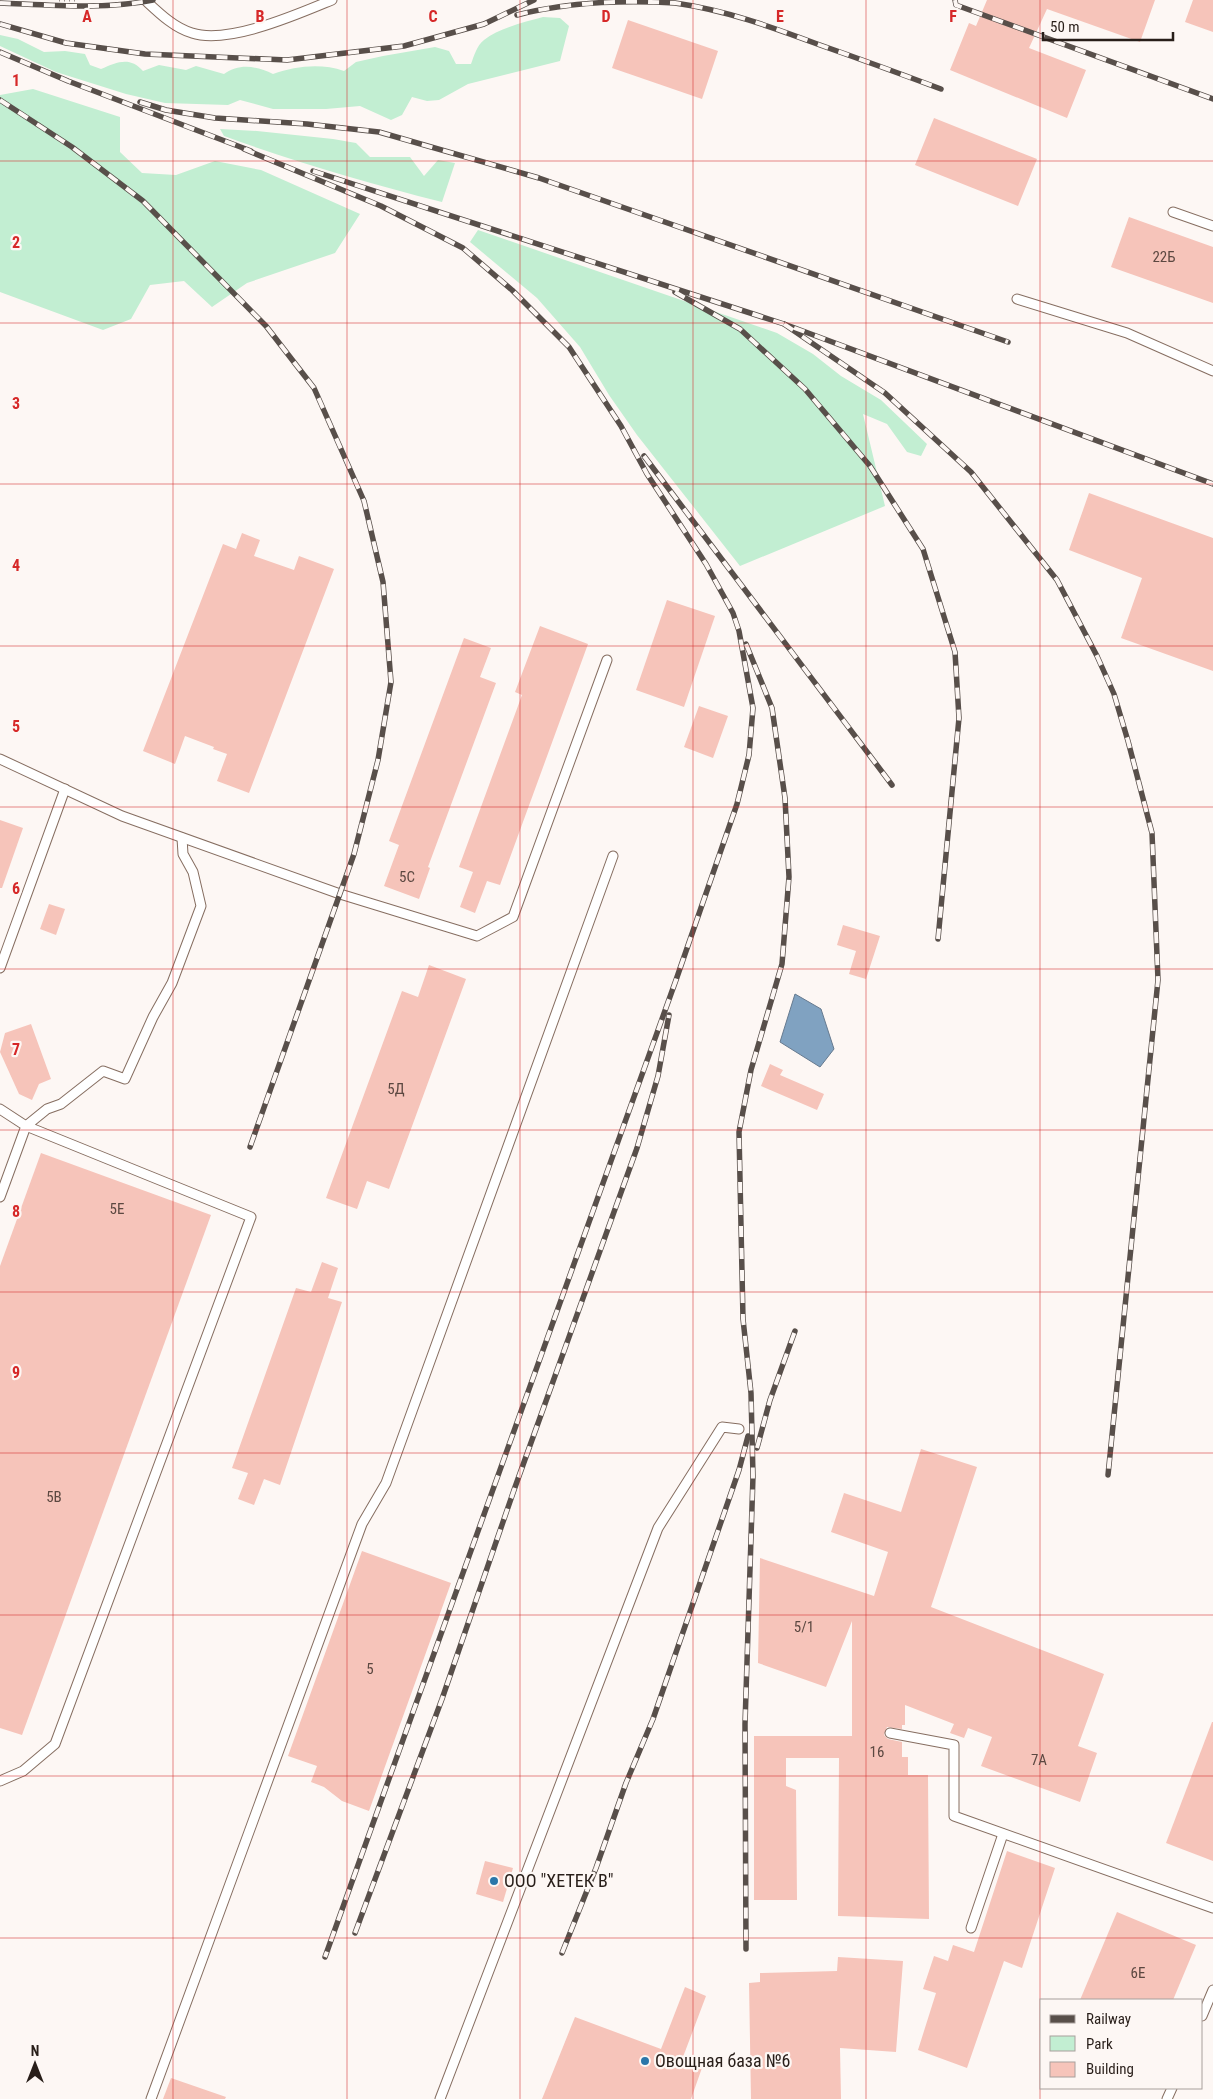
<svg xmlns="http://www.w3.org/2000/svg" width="1213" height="2099" font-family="'Roboto Condensed',sans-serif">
	<rect width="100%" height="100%" fill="#fdf7f4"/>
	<g fill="#c2eed2">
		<path d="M543,17L560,18L569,26L560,61L468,84L439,100L427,101L412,97L402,115L391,120L360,106L326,109H273L240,100L228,105L165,103L126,94L56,72L0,46V35L18,39L44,52L65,51L85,54L90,65L101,69C117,62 130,56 143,71L159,65L186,70L196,66L224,74C239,63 257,66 273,74C296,66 321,63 344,71L356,62L383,56L435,47L449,51L456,64H471C474,56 477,45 484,40C499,28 525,22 543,17Z"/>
		<polygon points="33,89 120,117 120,152 142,173 176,175 215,161 261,170 360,214 335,253 247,283 212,307 184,281 150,285 131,319 103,330 0,292 0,95"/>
		<path d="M220,129L257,131L333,139L356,143L370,157H410L424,176L438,160L455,163L442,202C368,183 295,162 224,136Z"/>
		<polygon points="478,230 777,333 813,354 841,376 881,400 927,444 921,456 907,452 887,424 863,414 885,506 740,566 637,435 609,395 580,347 537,298 470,242"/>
	</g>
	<polygon fill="#80a2c1" stroke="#667a8f" points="795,994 821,1009 834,1049 820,1067 780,1042"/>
	<g fill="#f6c4ba">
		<polygon points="987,0 1155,0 1140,42 1047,9 1029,48 1086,70 1067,118 950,70 969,23 976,26"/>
		<polygon points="1193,0 1213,0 1213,32 1185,22"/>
		<polygon points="628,20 718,51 702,99 612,68"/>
		<polygon points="934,118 1037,159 1018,206 915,165"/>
		<polygon points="1129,217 1213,247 1213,303 1111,267"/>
		<polygon points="1089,493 1213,538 1213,671 1121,638 1142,578 1069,550"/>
		<polygon points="242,533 260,540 254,556 294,570 299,556 334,569 249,793 217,781 227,754 213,749 214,747 185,736 175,764 143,751 223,544 236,549"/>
		<polygon points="667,600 715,616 684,707 636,690"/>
		<polygon points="540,626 588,644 500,885 487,881 475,913 460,907 473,872 459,867 522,695 515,692"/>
		<polygon points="464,638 491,648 480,677 496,683 428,867 430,868 419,899 384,886 399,845 389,841"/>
		<polygon points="699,706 728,716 713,758 684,747"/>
		<polygon points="0,820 23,828 2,888 0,888"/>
		<polygon points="49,904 65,909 56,935 40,929"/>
		<polygon points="843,925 880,936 866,979 849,974 856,951 837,945"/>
		<polygon points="429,965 466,979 389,1189 367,1181 357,1209 326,1198 402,991 418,997"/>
		<polygon points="31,1024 51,1079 39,1084 32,1100 19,1094 0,1052 5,1033"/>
		<polygon points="770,1064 783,1070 780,1075 824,1094 817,1110 761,1086"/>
		<polygon points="41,1153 211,1215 22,1735 0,1728 0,1266"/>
		<polygon points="322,1262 338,1268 328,1298 342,1302 280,1485 264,1479 254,1505 238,1499 248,1473 232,1468 296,1288 311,1292"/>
		<polygon points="921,1449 977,1467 931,1607 1104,1674 1078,1746 1097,1753 1080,1802 981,1766 992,1737 968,1728 964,1738 950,1733 954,1724 905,1705 905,1725 902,1725 902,1729 887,1727 884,1735 888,1739 902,1742 902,1757 908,1757 908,1775 928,1775 929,1919 838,1916 839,1758 786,1758 786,1786 796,1790 797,1900 754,1900 754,1736 852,1736 852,1621 826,1687 758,1663 760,1558 874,1596 888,1552 831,1532 844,1493 901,1512"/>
		<polygon points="362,1551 451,1583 369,1811 342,1801 324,1787 311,1782 317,1766 288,1756"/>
		<polygon points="1212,1722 1213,1722 1213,1861 1166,1843"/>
		<polygon points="1007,1851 1055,1868 1022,1968 1004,1961 967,2068 918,2050 936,1993 923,1989 934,1956 948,1961 953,1945 974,1952"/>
		<polygon points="485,1861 513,1868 503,1902 476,1894"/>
		<polygon points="1117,1912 1196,1945 1173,2000 1080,2000"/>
		<polygon points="838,1957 903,1961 896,2052 840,2048 841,2099 751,2099 749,1983 760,1982 760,1973 837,1971"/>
		<polygon points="685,1987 706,1996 683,2057 703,2065 691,2099 542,2099 575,2017 661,2049"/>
		<polygon points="171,2078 226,2097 225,2099 163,2099"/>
	</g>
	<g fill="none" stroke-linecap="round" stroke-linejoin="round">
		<defs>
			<g id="service">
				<path d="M145,0C158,12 174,28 192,33C228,45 298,14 332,0"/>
				<polyline points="1173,212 1213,226"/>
				<polyline points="1017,299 1127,333 1213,371"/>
				<polyline points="0,759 122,816 340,894 477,936 513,917 607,660"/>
				<polyline points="0,968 65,789"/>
				<polyline points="0,1109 26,1126 0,1197"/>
				<polyline points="890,1733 954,1745 954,1816 1213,1908"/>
				<polyline points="0,1781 23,1771 55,1744 251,1217 26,1126 47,1109 61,1104 103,1071 125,1079 153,1017 172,983 201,906 193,872 183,854 182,838"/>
				<polyline points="971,1928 1003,1834"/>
				<polyline points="1202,2016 1213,1990"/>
				<polyline points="151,2099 362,1524 386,1483 613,856"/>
				<polyline points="440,2099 658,1528 722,1427 739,1429"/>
				<polyline points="1167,2099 1172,2088"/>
			</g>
		</defs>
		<use href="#service" stroke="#866e61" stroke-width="11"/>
		<polyline stroke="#99918d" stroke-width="3" stroke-dasharray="1 4" stroke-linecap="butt" points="59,0 77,0"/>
		<use href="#service" stroke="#fff" stroke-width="9"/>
		<defs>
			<g id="rail">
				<polyline points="955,0 956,5 1213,99"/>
				<path d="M0,3C49,5 105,10 153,0"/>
				<path d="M517,15C567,2 623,0 675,3C725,10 772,27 820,45C860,59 901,74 941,89"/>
				<polyline points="0,24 66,43 145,54 287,60 404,46 484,24 534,0"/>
				<polyline points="0,52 68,81 251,151"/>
				<polyline points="0,100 72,147 143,201 266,326 314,388 364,501 383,582 391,682 378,760 354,854 250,1147"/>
				<polyline points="140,102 166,110 215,118 307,124 379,132 539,178 1008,342"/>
				<polyline points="244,149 381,206 463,248 512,290 569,347 621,426 647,474 706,564 733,613 739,631 753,708 749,755 737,804 676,980 325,1957"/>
				<polyline points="313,171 784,324 1213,484"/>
				<polyline points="675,292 740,329 805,389 870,466 923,549 955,652 959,718 938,939"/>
				<polyline points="784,324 885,393 971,472 1057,580 1097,656 1114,694 1128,741 1152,833 1158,980 1108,1475"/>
				<polyline points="644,456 892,785"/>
				<polyline points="746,644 772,708 785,798 789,877 782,964 751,1070 739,1132 743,1319 751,1393 753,1476 745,1724 746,1949"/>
				<polyline points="757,1448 770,1400 795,1331"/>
				<polyline points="355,1933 442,1699 514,1490 637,1148 658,1076 669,1015"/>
				<polyline points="562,1953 596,1868 626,1783 653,1719 739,1470 748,1436"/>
			</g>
		</defs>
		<use href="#rail" stroke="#584f4a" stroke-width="5.5"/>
		<use href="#rail" stroke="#fdf7f4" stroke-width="4" stroke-dasharray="11" stroke-linecap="butt"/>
	</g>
	<path fill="none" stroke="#d62828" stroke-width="1" stroke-opacity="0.55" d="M173,0V2099M347,0V2099M520,0V2099M693,0V2099M866,0V2099M1040,0V2099M0,161H1213M0,323H1213M0,484H1213M0,646H1213M0,807H1213M0,969H1213M0,1130H1213M0,1292H1213M0,1453H1213M0,1615H1213M0,1776H1213M0,1938H1213"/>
	<g fill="#2b76a9" stroke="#fdf7f4" stroke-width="2">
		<circle cx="494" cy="1881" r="5"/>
		<circle cx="645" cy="2061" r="5"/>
	</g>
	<g text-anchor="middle" stroke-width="4.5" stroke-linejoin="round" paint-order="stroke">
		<g font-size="15" fill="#5c4841">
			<text x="1164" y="262">22Б</text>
			<text x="407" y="882">5С</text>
			<text x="396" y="1094">5Д</text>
			<text x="117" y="1214">5Е</text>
			<text x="54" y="1502">5В</text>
			<text x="804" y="1632">5/1</text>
			<text x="370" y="1674">5</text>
			<text x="877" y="1757">16</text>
			<text x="1039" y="1765">7А</text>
			<text x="1138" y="1978">6Е</text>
		</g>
		<g font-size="18" fill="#281e19" stroke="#fdf7f4" text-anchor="start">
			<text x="504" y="1887">ООО "ХЕТЕК В"</text>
			<text x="655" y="2067">Овощная база №6</text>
		</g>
	</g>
	<g font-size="16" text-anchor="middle" font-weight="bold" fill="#d62828" stroke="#fdf7f4" stroke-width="4.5" stroke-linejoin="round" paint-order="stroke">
		<text x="87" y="22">A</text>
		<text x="260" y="22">B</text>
		<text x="433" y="22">C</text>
		<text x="606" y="22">D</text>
		<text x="780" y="22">E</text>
		<text x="953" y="22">F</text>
		<text x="16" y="86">1</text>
		<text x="16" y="248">2</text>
		<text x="16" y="409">3</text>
		<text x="16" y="571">4</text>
		<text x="16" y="732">5</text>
		<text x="16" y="894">6</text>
		<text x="16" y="1055">7</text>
		<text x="16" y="1217">8</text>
		<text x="16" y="1378">9</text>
	</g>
	<rect x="1040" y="1999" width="162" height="90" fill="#fdf7f4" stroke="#a8a09c"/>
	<rect x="1050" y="2015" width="25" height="8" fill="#584f4a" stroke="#a8a09c"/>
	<text x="1086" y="2024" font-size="15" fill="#281e19">Railway</text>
	<rect x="1050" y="2036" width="25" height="15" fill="#c2eed2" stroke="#a8a09c"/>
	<text x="1086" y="2049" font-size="15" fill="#281e19">Park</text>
	<rect x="1050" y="2062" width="25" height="15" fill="#f6c4ba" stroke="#a8a09c"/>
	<text x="1086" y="2074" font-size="15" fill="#281e19">Building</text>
	<g transform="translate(35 2064)" stroke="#fdf7f4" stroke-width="4" paint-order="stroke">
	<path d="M0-4L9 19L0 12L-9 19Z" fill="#281e19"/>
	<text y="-8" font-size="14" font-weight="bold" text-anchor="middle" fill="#281e19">N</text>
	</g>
	<path d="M1043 32v8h130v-8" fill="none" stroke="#281e19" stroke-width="2.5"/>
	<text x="1050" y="32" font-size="15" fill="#281e19" stroke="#fdf7f4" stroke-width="4" paint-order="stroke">50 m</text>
</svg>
